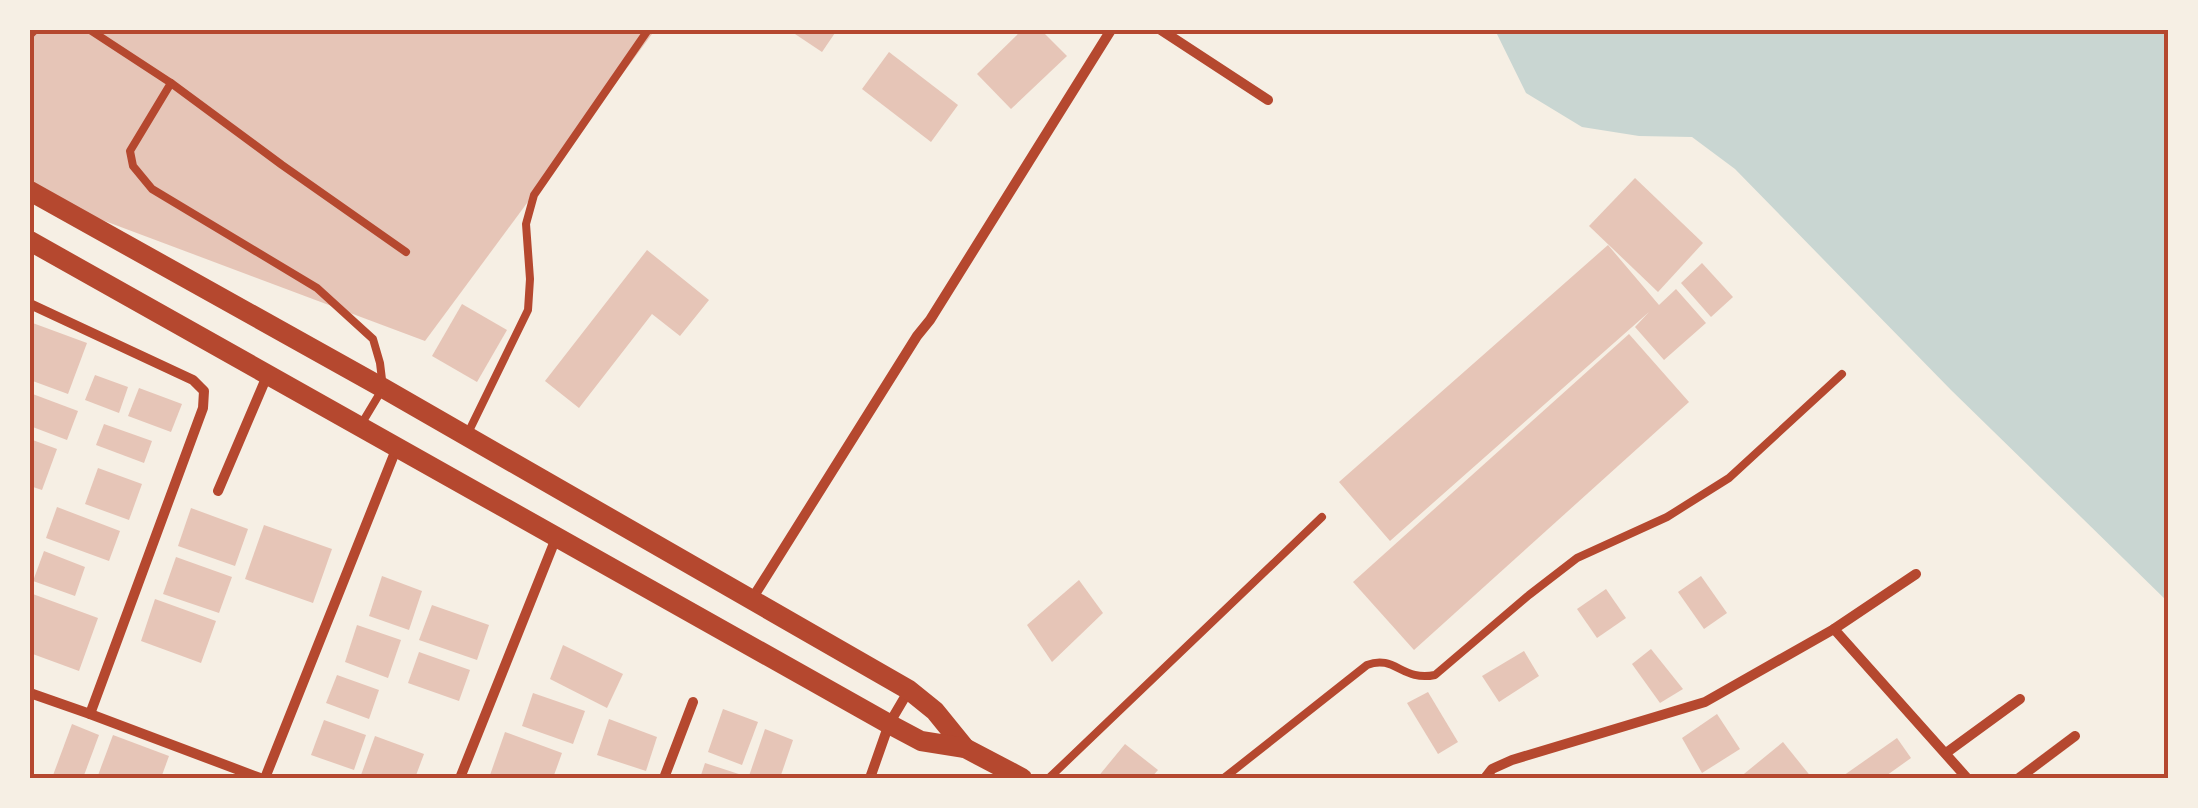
<svg xmlns="http://www.w3.org/2000/svg" width="2198" height="808" font-family="'Fira Sans',sans-serif">
	<rect width="100%" height="100%" fill="#f6efe4"/>
	<polygon fill="#c9d6d2" points="1495,30 2168,30 2168,602 1951,390 1735,169 1692,137 1639,136 1582,127 1526,93"/>
	<g fill="#e6c5b7">
		<polygon points="30,30 655,30 425,341 30,193"/>
		<polygon points="789,30 837,30 822,52"/>
		<polygon points="1022,30 1041,30 1067,56 1011,109 977,74"/>
		<polygon points="889,52 958,105 931,142 862,89"/>
		<polygon points="1635,178 1703,243 1658,292 1589,226"/>
		<polygon points="1608,245 1659,305 1676,289 1706,323 1664,360 1635,327 1649,312 1390,541 1339,482"/>
		<polygon points="647,250 709,300 680,336 652,314 579,408 545,381"/>
		<polygon points="1702,263 1733,297 1711,317 1681,283"/>
		<polygon points="462,304 507,330 477,382 432,356"/>
		<polygon points="30,322 87,343 68,394 30,380"/>
		<polygon points="1629,334 1689,402 1414,650 1353,582"/>
		<polygon points="95,375 128,387 119,413 85,400"/>
		<polygon points="139,388 182,404 171,432 128,416"/>
		<polygon points="30,393 78,411 67,440 30,426"/>
		<polygon points="104,424 152,441 144,463 96,445"/>
		<polygon points="30,439 57,449 42,490 30,486"/>
		<polygon points="98,468 142,484 129,520 85,504"/>
		<polygon points="57,507 120,531 109,561 46,538"/>
		<polygon points="191,508 248,529 235,566 178,546"/>
		<polygon points="264,525 332,549 313,603 245,579"/>
		<polygon points="44,551 85,567 75,596 33,581"/>
		<polygon points="176,557 232,577 219,613 163,594"/>
		<polygon points="382,576 422,591 409,630 369,616"/>
		<polygon points="1701,576 1727,613 1704,629 1678,592"/>
		<polygon points="1079,580 1103,613 1052,662 1027,625"/>
		<polygon points="1606,589 1626,618 1597,638 1577,609"/>
		<polygon points="30,593 98,618 79,671 30,653"/>
		<polygon points="155,599 216,621 201,663 141,641"/>
		<polygon points="432,605 489,625 477,660 419,640"/>
		<polygon points="357,625 401,640 388,678 345,662"/>
		<polygon points="563,645 623,674 607,708 550,679"/>
		<polygon points="1651,649 1683,689 1660,703 1632,664"/>
		<polygon points="1524,651 1539,676 1499,702 1482,676"/>
		<polygon points="419,652 470,670 459,701 408,683"/>
		<polygon points="337,675 379,690 369,719 326,703"/>
		<polygon points="1428,692 1458,742 1438,754 1407,703"/>
		<polygon points="533,693 585,711 573,744 522,726"/>
		<polygon points="723,709 758,722 742,765 708,752"/>
		<polygon points="1717,714 1740,749 1702,773 1682,738"/>
		<polygon points="609,719 657,737 646,771 597,755"/>
		<polygon points="324,720 366,735 354,770 311,755"/>
		<polygon points="72,724 99,735 83,778 52,778"/>
		<polygon points="765,729 793,740 780,778 755,778 749,776"/>
		<polygon points="505,732 562,753 553,778 489,778"/>
		<polygon points="113,735 169,756 161,778 97,778"/>
		<polygon points="375,736 424,754 415,778 370,778 361,775"/>
		<polygon points="1897,738 1911,758 1883,778 1840,778"/>
		<polygon points="1783,742 1812,778 1739,778"/>
		<polygon points="1125,744 1158,770 1151,778 1097,778"/>
		<polygon points="705,763 748,777 748,778 700,778"/>
	</g>
	<g fill="none" stroke-linecap="round" stroke-linejoin="round">
		<g stroke="#b5482f" stroke-width="8">
			<polyline points="90,30 171,83 130,151 133,166 152,189 317,288 373,339 380,363 383,388 362,423"/>
			<polyline points="30,35 35,30"/>
			<polyline points="171,83 282,165 406,252"/>
			<polyline points="468,433 528,310 530,279 526,224 534,195 648,30"/>
			<polyline points="1049,778 1322,517"/>
			<path d="M1224,778L1367,665C1395,654 1402,682 1435,675L1529,595L1577,558L1667,517L1729,478L1842,374"/>
		</g>
		<g stroke="#b5482f" stroke-width="10">
			<polyline points="1161,30 1268,100"/>
			<polyline points="30,304 193,380 204,391 203,408 90,714"/>
			<polyline points="218,491 267,376"/>
			<polyline points="1916,574 1834,629 1967,778"/>
			<polyline points="752,599 917,336 930,320 1111,30"/>
			<polyline points="30,693 90,714 260,778"/>
			<polyline points="1946,753 2020,699"/>
			<polyline points="265,778 397,447"/>
			<polyline points="460,778 556,538"/>
			<polyline points="664,778 693,702"/>
			<polyline points="870,778 889,724 909,690"/>
			<polyline points="1485,778 1492,769 1512,760 1705,702 1834,629"/>
			<polyline points="2019,778 2075,736"/>
		</g>
		<g stroke="#b5482f" stroke-width="20">
			<polyline points="30,191 383,388 909,690 935,711 965,748"/>
			<polyline points="30,241 889,724 921,741 965,748 1022,778"/>
		</g>
	</g>
	<rect width="2198" height="808" fill="none" stroke="#f6efe4" stroke-width="65"/>
	<rect x="32" y="32" width="2134" height="744" fill="none" stroke="#b5482f" stroke-width="4"/>
</svg>
